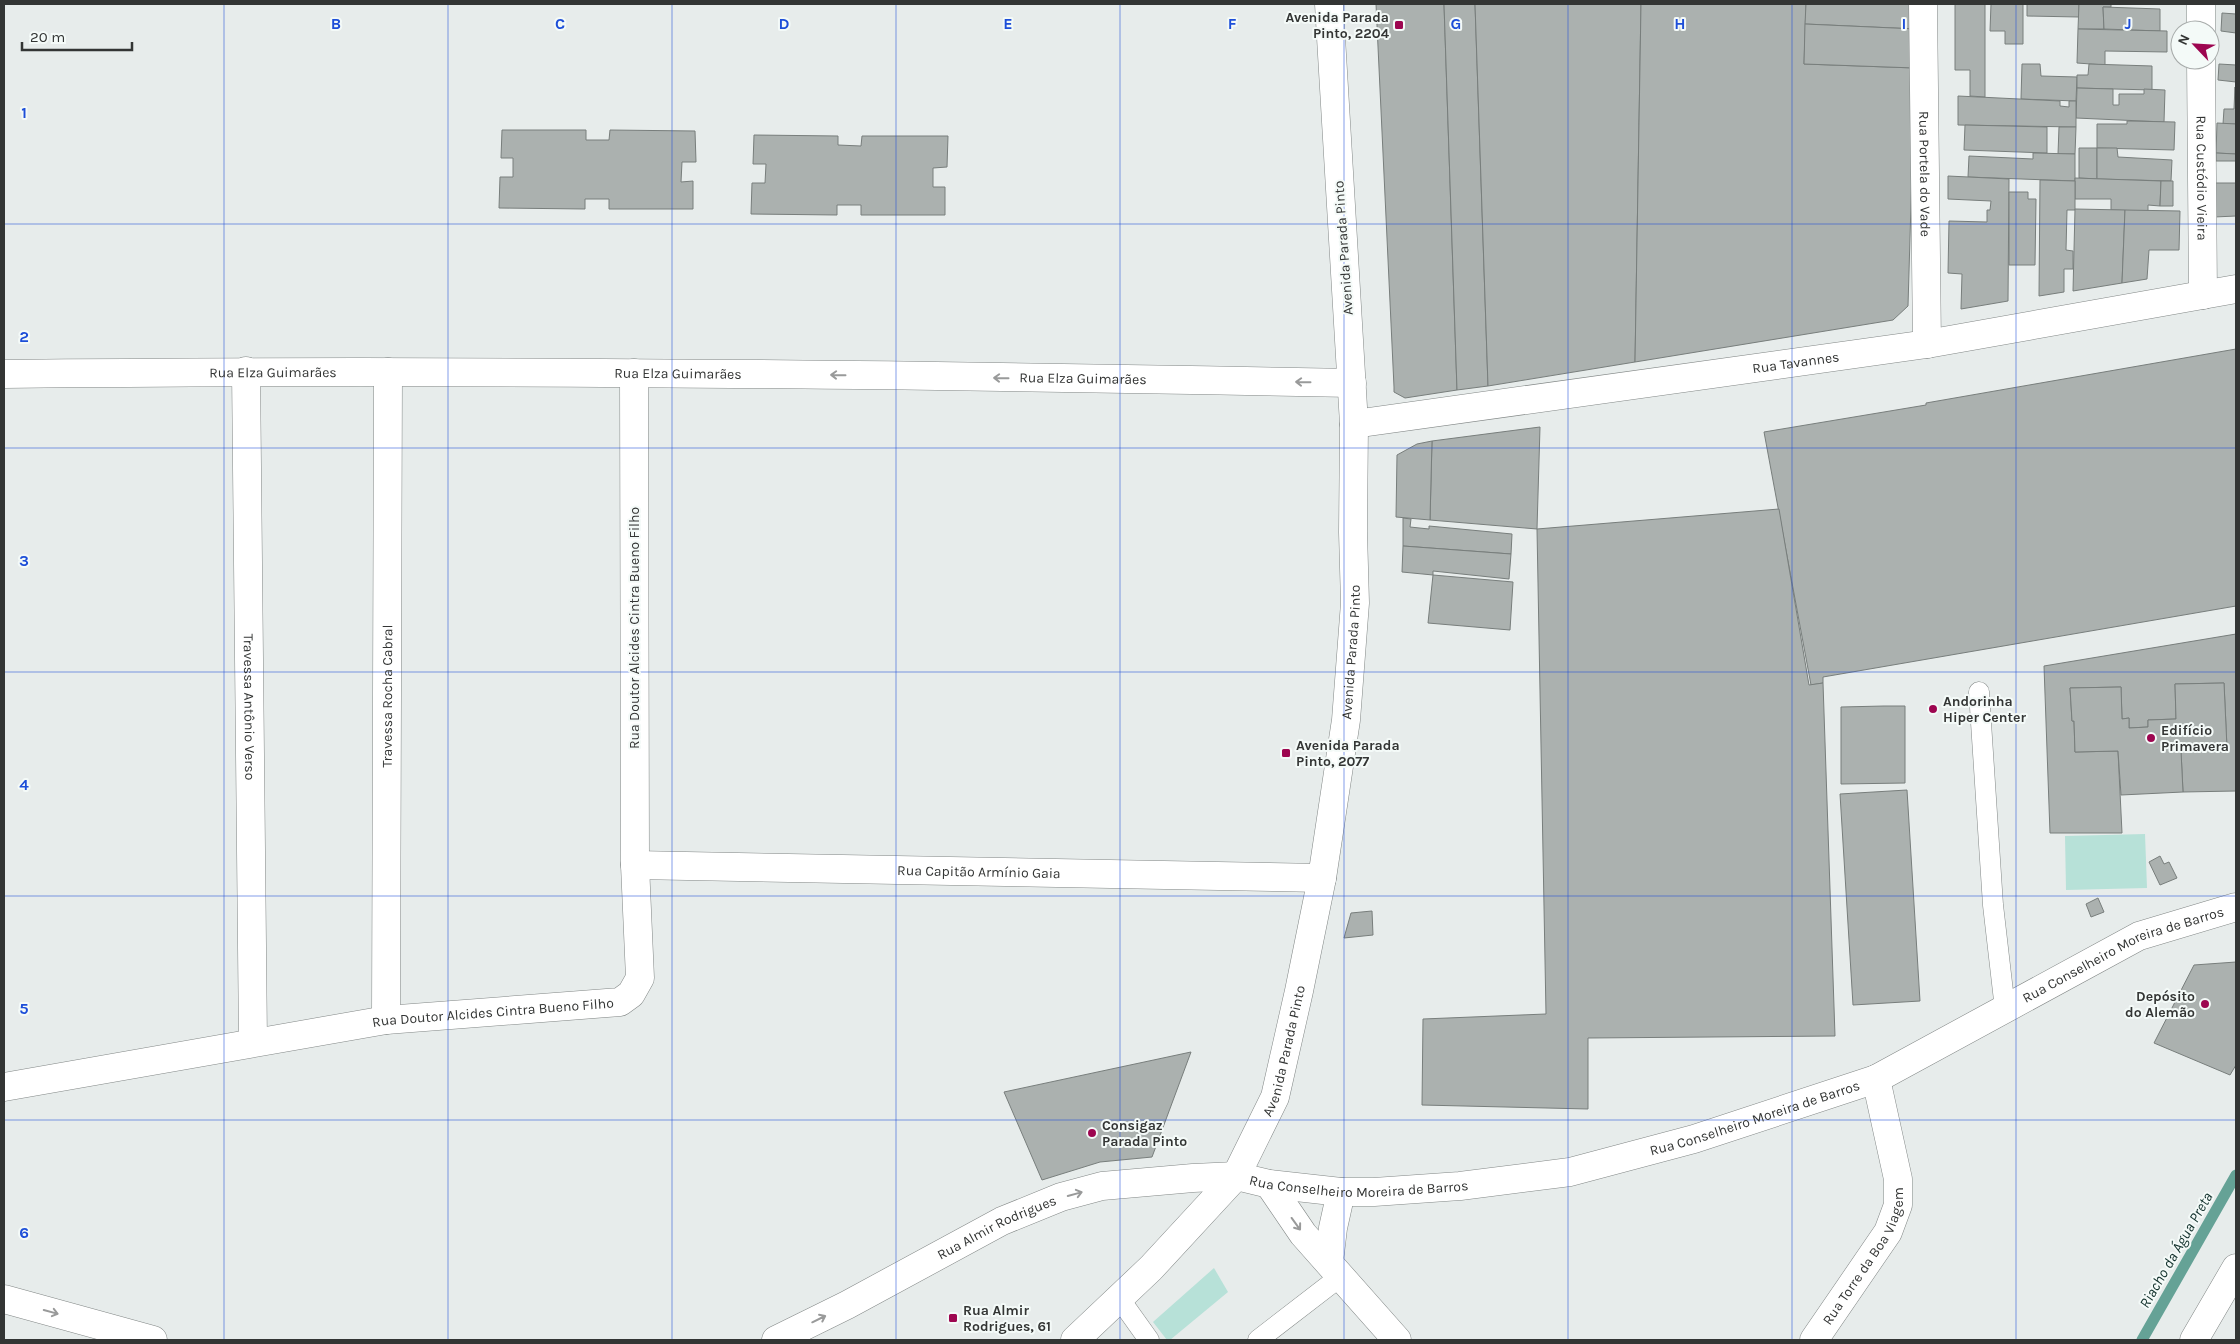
<svg xmlns="http://www.w3.org/2000/svg" width="2240" height="1344" font-family="Karla,sans-serif">
	<rect width="100%" height="100%" fill="#e7eceb"/>
	<g fill="#b7e1d8">
		<polygon points="2145,834 2147,888 2066,890 2065,836"/>
		<polygon points="1214,1268 1228,1292 1170,1340 1167,1340 1153,1322"/>
	</g>
	<g fill="none" stroke-linecap="round" stroke-linejoin="round">
		<polyline stroke="#65a296" stroke-width="11" points="2142,1340 2236,1175"/>
	</g>
	<g fill="#abb1af" stroke="#787e7c">
		<polygon points="1376,4 1444,4 1457,390 1405,398 1394,392 1394,387"/>
		<polygon points="1444,4 1475,4 1488,386 1457,390"/>
		<polygon points="1475,4 1641,4 1635,362 1488,386"/>
		<polygon points="1641,4 1806,4 1804,64 1915,68 1908,306 1893,320 1635,362"/>
		<polygon points="1806,4 1916,4 1916,29 1805,24"/>
		<polygon points="1955,4 1985,4 1985,97 1970,96 1970,70 1955,70"/>
		<polygon points="1991,4 2023,4 2023,44 2005,44 2005,31 1990,31"/>
		<polygon points="2027,4 2079,4 2079,17 2027,16"/>
		<polygon points="2079,4 2111,4 2111,7 2103,7 2104,29 2078,29"/>
		<polygon points="2103,7 2160,9 2160,31 2104,29"/>
		<polygon points="2222,13 2236,14 2236,33 2221,31"/>
		<polygon points="1805,24 1916,29 1915,68 1804,64"/>
		<polygon points="2078,29 2167,31 2167,52 2105,51 2105,65 2077,63"/>
		<polygon points="2022,64 2040,64 2041,76 2077,77 2076,101 2021,99"/>
		<polygon points="2089,64 2152,66 2152,90 2077,88 2077,75 2088,75"/>
		<polygon points="2219,64 2236,65 2236,82 2218,80"/>
		<polygon points="2235,87 2236,124 2223,124 2224,109 2234,109"/>
		<polygon points="2077,88 2113,89 2113,105 2119,105 2119,94 2144,94 2144,89 2165,90 2164,122 2076,118"/>
		<polygon points="1958,96 2060,101 2060,106 2069,107 2069,101 2076,101 2076,127 1958,125"/>
		<polygon points="2127,121 2175,122 2174,150 2097,148 2097,124 2127,124"/>
		<polygon points="2217,123 2236,124 2236,154 2216,153"/>
		<polygon points="1965,125 2047,127 2047,153 1964,150"/>
		<polygon points="2059,127 2076,127 2075,154 2058,154"/>
		<polygon points="502,130 586,130 586,140 609,140 610,130 695,131 696,162 682,162 681,182 693,181 693,209 609,209 609,199 585,199 585,209 499,208 500,177 513,177 513,158 501,158"/>
		<polygon points="754,135 838,136 838,145 861,146 862,136 948,136 947,167 933,168 933,187 945,187 945,215 861,215 861,205 837,205 837,215 751,214 752,183 765,183 766,164 753,164"/>
		<polygon points="2079,148 2097,148 2097,179 2079,178"/>
		<polygon points="2097,148 2117,148 2118,157 2172,160 2171,181 2097,179"/>
		<polygon points="2033,153 2075,154 2075,181 1968,177 1969,156 2033,159"/>
		<polygon points="2216,153 2236,154 2236,161 2216,161"/>
		<polygon points="1948,176 2009,179 2008,301 1961,309 1962,274 1948,273 1949,221 1987,222 1987,210 1990,210 1991,201 1948,199"/>
		<polygon points="2075,178 2161,181 2160,206 2148,205 2148,211 2111,210 2111,199 2075,199"/>
		<polygon points="2040,180 2075,181 2075,210 2067,210 2066,250 2073,251 2073,269 2064,269 2064,292 2039,296"/>
		<polygon points="2161,181 2173,181 2173,206 2160,206"/>
		<polygon points="2215,183 2236,183 2236,216 2214,217"/>
		<polygon points="2009,192 2028,192 2028,199 2036,199 2035,265 2009,265"/>
		<polygon points="2075,209 2125,210 2122,283 2073,291"/>
		<polygon points="2125,210 2180,211 2179,250 2149,250 2147,279 2122,283"/>
		<polygon points="2236,349 2236,606 1823,677 1823,683 1811,685 1764,432 1926,405 1926,403"/>
		<polygon points="1540,427 1537,529 1430,520 1432,441"/>
		<polygon points="1432,441 1430,520 1396,517 1397,455 1417,444"/>
		<polygon points="1779,509 1809,685 1823,683 1835,1036 1588,1038 1588,1109 1422,1105 1423,1019 1546,1014 1537,529"/>
		<polygon points="1403,518 1411,519 1410,527 1429,529 1429,526 1512,534 1511,554 1403,546"/>
		<polygon points="1403,546 1511,554 1509,579 1433,571 1433,575 1402,572"/>
		<polygon points="1433,575 1513,582 1510,630 1428,623"/>
		<polygon points="2236,634 2236,791 2183,792 2181,751 2227,748 2224,683 2175,684 2176,719 2148,720 2148,727 2129,728 2129,718 2122,719 2121,687 2070,688 2072,721 2074,721 2075,752 2118,751 2122,833 2050,833 2044,666"/>
		<polygon points="2224,683 2227,748 2181,751 2183,792 2121,795 2118,751 2075,752 2074,721 2072,721 2070,688 2121,687 2122,719 2129,718 2129,728 2148,727 2148,720 2176,719 2175,684"/>
		<polygon points="1884,706 1905,706 1905,783 1841,784 1841,707"/>
		<polygon points="1907,790 1920,1001 1853,1005 1840,794"/>
		<polygon points="2160,856 2164,864 2169,862 2177,878 2160,885 2149,862"/>
		<polygon points="2098,898 2104,912 2091,917 2086,904"/>
		<polygon points="1372,911 1373,935 1344,938 1351,913"/>
		<polygon points="2236,962 2236,1065 2230,1075 2154,1043 2194,965"/>
		<polygon points="1191,1052 1152,1157 1100,1162 1042,1180 1004,1092"/>
	</g>
	<g fill="none" stroke-linecap="round" stroke-linejoin="round">
		<defs>
			<g id="service">
				<polyline points="1979,692 1993,905 2005,1009"/>
				<polyline points="1119,1298 1149,1340"/>
				<polyline points="1258,1340 1341,1276"/>
			</g>
			<g id="minor">
				<path id="s1" d="M1923,4L1927,344"/>
				<polyline points="2201,4 2201,30"/>
				<path id="s2" d="M2201,60L2203,295"/>
				<path id="s3" d="M246,371L253,1042"/>
				<path id="s4" d="M4,374C453,369 903,374 1352,383"/>
				<path id="s5" d="M1354,424L1927,344L2236,289"/>
				<path id="s6" d="M635,865L1322,878"/>
				<path id="s7" d="M386,1020L388,372"/>
				<path id="s8" d="M4,1087L386,1020L620,1002L631,994L640,978L635,865L634,373"/>
				<polyline points="1269,1184 1303,1234 1397,1340"/>
				<polyline points="1329,1262 1333,1228 1341,1192"/>
				<path id="s9" d="M1814,1340L1888,1232L1898,1205V1179L1876,1079"/>
				<polyline points="2194,1340 2236,1268"/>
			</g>
			<g id="tertiary">
				<polyline points="4,1299 153,1340"/>
				<path id="s10" d="M776,1340L847,1305L1002,1221L1061,1197L1102,1186L1193,1178L1236,1176"/>
			</g>
			<g id="secondary">
				<path id="s11" d="M1236,1176L1269,1184L1341,1192H1374L1460,1186L1570,1172L1694,1139L1876,1079L2139,936L2236,907"/>
				<path id="s12" d="M1075,1340L1151,1268L1236,1176L1275,1097L1299,991L1322,878L1346,720L1355,603L1353,532L1354,424L1329,4"/>
			</g>
		</defs>
		<use href="#service" stroke="#828786" stroke-width="21"/>
		<use href="#minor" stroke="#828786" stroke-width="29"/>
		<use href="#tertiary" stroke="#828786" stroke-width="29"/>
		<use href="#secondary" stroke="#828786" stroke-width="29"/>
		<use href="#service" stroke="#fff" stroke-width="20"/>
		<use href="#minor" stroke="#fff" stroke-width="28"/>
		<use href="#tertiary" stroke="#fff" stroke-width="28"/>
		<use href="#secondary" stroke="#fff" stroke-width="28"/>
	</g>
	<defs><path id="oneway-shaft" d="M-6 0H5M1.5-3L5.5 0L1.5 3" fill="none" stroke-width="1.6" stroke-linecap="round" stroke-linejoin="round" transform="scale(1.25)"/></defs>
	<g stroke="#999a9a">
		<use href="#oneway-shaft" transform="translate(838 375) rotate(-179)"/>
		<use href="#oneway-shaft" transform="translate(1001 378) rotate(-179)"/>
		<use href="#oneway-shaft" transform="translate(1303 382) rotate(-179)"/>
		<use href="#oneway-shaft" transform="translate(1075 1194) rotate(-15)"/>
		<use href="#oneway-shaft" transform="translate(1296 1224) rotate(54)"/>
		<use href="#oneway-shaft" transform="translate(51 1312) rotate(15)"/>
		<use href="#oneway-shaft" transform="translate(819 1319) rotate(-26)"/>
	</g>
	<path fill="none" stroke="#1d4ed8" stroke-width="1" stroke-opacity="0.55" d="M224,4V1340M448,4V1340M672,4V1340M896,4V1340M1120,4V1340M1344,4V1340M1568,4V1340M1792,4V1340M2016,4V1340M4,224H2236M4,448H2236M4,672H2236M4,896H2236M4,1120H2236"/>
	<g fill="#9d0650" stroke="#f4faf8" stroke-width="2">
		<rect x="1394" y="20" width="10" height="10" rx="2.5"/>
		<circle cx="1933" cy="709" r="5"/>
		<circle cx="2151" cy="738" r="5"/>
		<rect x="1281" y="748" width="10" height="10" rx="2.5"/>
		<circle cx="2205" cy="1004" r="5"/>
		<circle cx="1092" cy="1133" r="5"/>
		<rect x="948" y="1313" width="10" height="10" rx="2.5"/>
	</g>
	<g text-anchor="middle" stroke-width="4" stroke-linejoin="round" paint-order="stroke">
		<g font-size="14" font-weight="bold" fill="#333534" stroke="#f4faf8" text-anchor="start">
			<text x="1389" y="22" text-anchor="end">Avenida Parada<tspan x="1389" dy="16">Pinto, 2204</tspan></text>
			<text x="1943" y="706">Andorinha<tspan x="1943" dy="16">Hiper Center</tspan></text>
			<text x="2161" y="735">Edifício<tspan x="2161" dy="16">Primavera</tspan></text>
			<text x="1296" y="750">Avenida Parada<tspan x="1296" dy="16">Pinto, 2077</tspan></text>
			<text x="2195" y="1001" text-anchor="end">Depósito<tspan x="2195" dy="16">do Alemão</tspan></text>
			<text x="1102" y="1130">Consigaz<tspan x="1102" dy="16">Parada Pinto</tspan></text>
			<text x="963" y="1315">Rua Almir<tspan x="963" dy="16">Rodrigues, 61</tspan></text>
		</g>
		<g font-size="14" fill="#333534" stroke="#f4faf8">
			<text dy="5" stroke="none"><textPath href="#s1" startOffset="170">Rua Portela do Vade</textPath></text>
			<text dy="5" stroke="none"><textPath href="#s2" startOffset="118">Rua Custódio Vieira</textPath></text>
			<text transform="translate(1343 248) rotate(-94)" y="5">Avenida Parada Pinto</text>
			<text dy="5" stroke="none"><textPath href="#s5" startOffset="446">Rua Tavannes</textPath></text>
			<text dy="5" stroke="none"><textPath href="#s4" startOffset="269">Rua Elza Guimarães</textPath></text>
			<text dy="5" stroke="none"><textPath href="#s4" startOffset="674">Rua Elza Guimarães</textPath></text>
			<text dy="5" stroke="none"><textPath href="#s4" startOffset="1079">Rua Elza Guimarães</textPath></text>
			<text transform="translate(634 628) rotate(-90)" y="5">Rua Doutor Alcides Cintra Bueno Filho</text>
			<text dy="5" stroke="none"><textPath href="#s12" startOffset="770">Avenida Parada Pinto</textPath></text>
			<text dy="5" stroke="none"><textPath href="#s7" startOffset="324">Travessa Rocha Cabral</textPath></text>
			<text dy="5" stroke="none"><textPath href="#s3" startOffset="336">Travessa Antônio Verso</textPath></text>
			<text dy="5" stroke="none"><textPath href="#s6" startOffset="344">Rua Capitão Armínio Gaia</textPath></text>
			<text dy="5" stroke="none"><textPath href="#s11" startOffset="934">Rua Conselheiro Moreira de Barros</textPath></text>
			<text dy="5" stroke="none"><textPath href="#s8" startOffset="495">Rua Doutor Alcides Cintra Bueno Filho</textPath></text>
			<text dy="5" stroke="none"><textPath href="#s12" startOffset="365">Avenida Parada Pinto</textPath></text>
			<text dy="5" stroke="none"><textPath href="#s11" startOffset="529">Rua Conselheiro Moreira de Barros</textPath></text>
			<text dy="5" stroke="none"><textPath href="#s11" startOffset="124">Rua Conselheiro Moreira de Barros</textPath></text>
			<text dy="5" stroke="none"><textPath href="#s10" startOffset="248">Rua Almir Rodrigues</textPath></text>
			<text dy="5" stroke="none"><textPath href="#s9" startOffset="99">Rua Torre da Boa Viagem</textPath></text>
		</g>
		<g font-size="15" font-style="italic" fill="#11302b" stroke="#f4faf8">
			<text transform="translate(2176 1250) rotate(-60)" y="5">Riacho da Água Preta</text>
		</g>
	</g>
	<g font-size="16" text-anchor="middle" font-weight="bold" fill="#1d4ed8" stroke="#f4faf8" stroke-width="4" stroke-linejoin="round" paint-order="stroke">
		<text x="336" y="29">B</text>
		<text x="560" y="29">C</text>
		<text x="784" y="29">D</text>
		<text x="1008" y="29">E</text>
		<text x="1232" y="29">F</text>
		<text x="1456" y="29">G</text>
		<text x="1680" y="29">H</text>
		<text x="1904" y="29">I</text>
		<text x="2128" y="29">J</text>
		<text x="24" y="118">1</text>
		<text x="24" y="342">2</text>
		<text x="24" y="566">3</text>
		<text x="24" y="790">4</text>
		<text x="24" y="1014">5</text>
		<text x="24" y="1238">6</text>
	</g>
	<rect width="2240" height="1344" fill="none" stroke="#333534" stroke-width="10"/>
	<g transform="translate(2195 45) rotate(295)"><circle r="24" fill="#f4faf8" stroke="#a7abaa"/>
	<path d="M0-4L9 19L0 12L-9 19Z" fill="#9d0650"/>
	<text y="-8" font-size="14" font-weight="bold" text-anchor="middle" fill="#333534">N</text>
	</g>
	<path d="M22 42v8h110v-8" fill="none" stroke="#333534" stroke-width="2.5"/>
	<text x="30" y="42" font-size="15" fill="#333534" stroke="#f4faf8" stroke-width="4" paint-order="stroke">20 m</text>
</svg>
